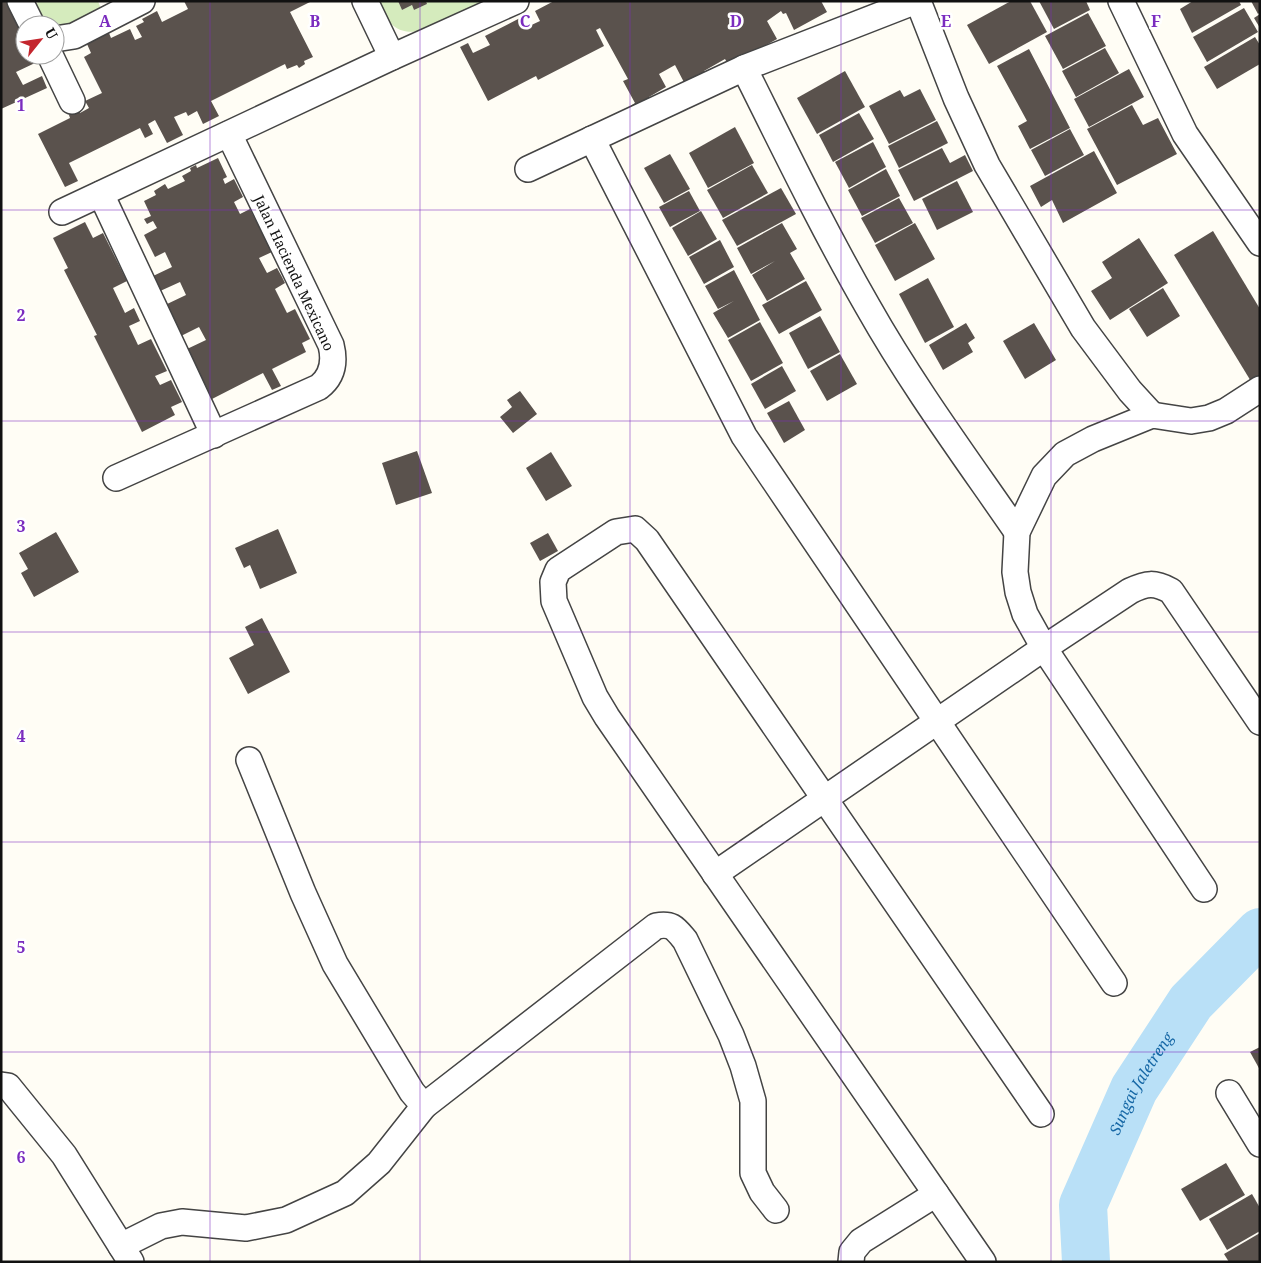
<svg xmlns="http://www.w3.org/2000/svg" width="1261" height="1263" font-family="'Noto Serif',serif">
	<rect width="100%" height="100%" fill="#fffdf5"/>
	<g fill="#d5ebbd">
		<path d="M40,1H98L101,9L62,27C47,23 42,17 35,4Z"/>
		<path d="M377,1H398L402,10L412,5L414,10L427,4L426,1H487L421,31C395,35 388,23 377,1Z"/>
	</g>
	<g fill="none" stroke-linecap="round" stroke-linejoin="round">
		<path stroke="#b9e0f7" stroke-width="48" id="s1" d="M1086,1262L1083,1205L1134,1089L1191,1002L1260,932"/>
	</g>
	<g fill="#5a524d">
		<polygon points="1,1 6,1 25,40 25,55 32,55 35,63 16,72 23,85 42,76 47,88 1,109"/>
		<polygon points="184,1 312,1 290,12 313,57 304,61 305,64 299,68 297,65 287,69 285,64 211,101 219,116 203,124 197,111 188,116 186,112 174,117 183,135 167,143 155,120 148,124 153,134 145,138 140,128 69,163 78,181 65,187 38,134 70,118 69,115 79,110 80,113 89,108 85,101 102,93 84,57 91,53 87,44 109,33 111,38 130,29 135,40 142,37 136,26 144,22 142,19 157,11 162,22 188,9"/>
		<polygon points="398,1 426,1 427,4 414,10 412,5 402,10"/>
		<polygon points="554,1 821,1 827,12 794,30 786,13 783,14 781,11 767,21 777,39 729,66 725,59 704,71 709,79 688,90 675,65 659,74 666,87 649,97 654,107 635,117 629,107 635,103 623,81 628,79 600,28 596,30 604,46 538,80 536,76 488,101 460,47 468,43 473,53 490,45 485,36 520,18 525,28 540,21 535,11"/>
		<polygon points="1011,1 1030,1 1047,32 989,64 967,25"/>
		<polygon points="1039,1 1086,1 1090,10 1054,29"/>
		<polygon points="1193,1 1239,1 1241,5 1192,33 1180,9"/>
		<polygon points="1251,1 1260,1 1260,12 1258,14"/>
		<polygon points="1244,8 1258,32 1207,62 1193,37"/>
		<polygon points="1088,13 1106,46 1063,69 1045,36"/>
		<polygon points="1260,14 1260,28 1254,18"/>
		<polygon points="1255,37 1260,45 1260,64 1217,89 1204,67"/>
		<polygon points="1105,48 1119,73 1076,97 1062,71"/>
		<polygon points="1029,49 1070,128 1030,149 1018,126 1027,121 997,66"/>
		<polygon points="1129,69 1144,97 1089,127 1074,99"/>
		<polygon points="845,71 865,107 817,134 797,98"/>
		<polygon points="920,89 936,120 889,144 869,106 900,90 904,97"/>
		<polygon points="1132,105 1143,125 1158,118 1177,154 1117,185 1087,129"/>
		<polygon points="859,113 874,139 833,162 819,135"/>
		<polygon points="937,121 948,143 899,168 888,146"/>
		<polygon points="735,127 754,163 708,188 689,153"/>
		<polygon points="1070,129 1084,155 1045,176 1031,150"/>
		<polygon points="873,142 886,167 849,188 835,162"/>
		<polygon points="942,148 950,163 965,155 973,171 914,201 898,170"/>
		<polygon points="1094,151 1117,193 1063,223 1052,200 1041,207 1030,186"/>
		<polygon points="670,154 690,189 664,203 644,168"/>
		<polygon points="218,158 227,177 223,179 225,184 234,179 243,197 234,202 240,214 250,209 272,252 259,258 267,273 277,268 282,277 285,283 275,289 287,313 295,309 310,339 302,343 306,352 272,369 281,386 272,390 263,373 212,399 187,349 206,340 199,327 181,336 165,305 186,295 180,282 158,292 151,277 172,267 165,252 155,257 144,235 157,228 153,221 147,224 144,219 151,216 144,201 156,195 154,191 165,184 168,189 185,181 182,176 191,171 190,168 196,165 197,168"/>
		<polygon points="752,165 768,193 723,218 707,190"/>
		<polygon points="886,169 900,196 862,216 848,190"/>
		<polygon points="957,181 973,212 937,230 922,199"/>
		<polygon points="781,188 796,214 737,246 722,220"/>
		<polygon points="689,191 700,211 670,227 659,207"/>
		<polygon points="899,198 913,223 875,243 861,218"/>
		<polygon points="701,211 717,239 688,256 672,228"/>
		<polygon points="85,222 93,238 103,233 127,281 113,288 125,313 134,308 140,321 129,326 138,345 151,339 167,371 155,376 160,385 171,380 182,402 171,407 175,415 142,432 94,336 97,335 64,270 68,268 53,238"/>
		<polygon points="782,223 797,249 790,253 805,279 767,301 752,275 775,261 751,274 737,248"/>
		<polygon points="915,223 935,259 895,281 875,245"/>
		<polygon points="1213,231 1260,309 1260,378 1252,383 1174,255"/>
		<polygon points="1139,238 1168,283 1110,320 1091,291 1112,278 1102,262"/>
		<polygon points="720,240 734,267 704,284 689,257"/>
		<polygon points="734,270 760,320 728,338 713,313 734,301 718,309 705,286"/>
		<polygon points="928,278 954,327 925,343 899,294"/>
		<polygon points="806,281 822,310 779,334 762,305"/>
		<polygon points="1163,288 1180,316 1147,337 1129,309"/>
		<polygon points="820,316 840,352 808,369 789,333"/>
		<polygon points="760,322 783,363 751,381 728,340"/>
		<polygon points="966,323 975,338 968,343 973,352 943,370 929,345"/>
		<polygon points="1034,323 1056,360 1025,379 1003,341"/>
		<polygon points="840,354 857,384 827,401 810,371"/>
		<polygon points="782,366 796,391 765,409 751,384"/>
		<polygon points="520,391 537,414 513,433 500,417 512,407 507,400"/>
		<polygon points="789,401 805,430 784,443 767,413"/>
		<polygon points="417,451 432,493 396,505 382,463"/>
		<polygon points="551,452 572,486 546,501 526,468"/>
		<polygon points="278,529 297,573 260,589 250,565 244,568 235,548"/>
		<polygon points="56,532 79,572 34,597 21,573 28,569 19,553"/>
		<polygon points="548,533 558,551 540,561 530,543"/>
		<polygon points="262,618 290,672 248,694 229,658 254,645 245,627"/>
		<polygon points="1260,1047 1260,1070 1250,1052"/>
		<polygon points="1226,1163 1245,1195 1200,1221 1181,1189"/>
		<polygon points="1252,1194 1260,1208 1260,1231 1227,1250 1209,1219"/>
		<polygon points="1260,1233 1260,1262 1229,1262 1224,1254"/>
	</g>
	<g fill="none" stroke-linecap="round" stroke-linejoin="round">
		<defs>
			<g id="minor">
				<polyline points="20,1 32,25"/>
				<polyline points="365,1 392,57"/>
				<polyline points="918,1 956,98 987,165 1083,328 1130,391 1152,415"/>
				<polyline points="1121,1 1185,134 1260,243"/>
				<polyline points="55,39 74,36 142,1"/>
				<polyline points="50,55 72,101"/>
				<path d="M744,68C784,148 823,229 868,307C912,385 966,458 1017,532"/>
				<polyline points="592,139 744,436 1114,983"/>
				<polyline points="528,169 744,68 916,1"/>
				<polyline points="101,194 214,435"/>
				<polyline points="62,212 392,57 516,1"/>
				<path d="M116,478L319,387C333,376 335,361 331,345L229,134"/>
				<path d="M249,760L303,893L335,964L412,1092L424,1106L656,926C672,923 675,928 685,940L731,1035L743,1066L753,1101V1173L762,1192L776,1210"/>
				<path d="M715,874L1044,648L1130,591C1147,583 1154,582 1171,591L1260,722"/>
				<polyline points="1204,889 1044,648 1025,614 1018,592 1015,572 1017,532 1044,476 1065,454 1093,439 1152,415 1191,421 1209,418 1226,411 1260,389"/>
				<polyline points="1,1085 8,1086 64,1155 131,1262"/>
				<polyline points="1229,1093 1260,1144"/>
				<polyline points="121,1246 161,1226 182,1222 246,1228 286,1220 345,1193 379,1163 424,1106"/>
				<polyline points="851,1262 852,1252 861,1241 936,1194"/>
				<polyline points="983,1262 607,717 595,697 554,601 553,582 558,570 616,532 635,529 647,540 1041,1114"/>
			</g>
		</defs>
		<use href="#minor" stroke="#444" stroke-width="28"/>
		<use href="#minor" stroke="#fff" stroke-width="25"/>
	</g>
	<path fill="none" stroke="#7b2cbf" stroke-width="1" stroke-opacity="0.55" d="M210,1V1262M420,1V1262M630,1V1262M841,1V1262M1051,1V1262M1,210H1260M1,421H1260M1,632H1260M1,842H1260M1,1052H1260"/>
	<g text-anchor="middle" stroke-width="5" stroke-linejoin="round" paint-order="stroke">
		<g font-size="14" fill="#111" stroke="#fff">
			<text transform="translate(294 273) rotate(65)" y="5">Jalan Hacienda Mexicano</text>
		</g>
		<g font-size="15" font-style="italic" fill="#1768a6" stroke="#fff">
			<text dy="5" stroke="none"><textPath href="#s1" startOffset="192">Sungai Jaletreng</textPath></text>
		</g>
	</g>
	<g font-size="16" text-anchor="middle" font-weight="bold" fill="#7b2cbf" stroke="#fff" stroke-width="5" stroke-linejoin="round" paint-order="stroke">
		<text x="105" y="27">A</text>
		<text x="315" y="27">B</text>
		<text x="525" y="27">C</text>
		<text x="736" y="27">D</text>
		<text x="946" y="27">E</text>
		<text x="1156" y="27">F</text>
		<text x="21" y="111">1</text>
		<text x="21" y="321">2</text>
		<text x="21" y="532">3</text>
		<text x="21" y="742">4</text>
		<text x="21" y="953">5</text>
		<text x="21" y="1163">6</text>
	</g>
	<rect width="1261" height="1263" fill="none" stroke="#111111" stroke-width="5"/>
	<g transform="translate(40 40) rotate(60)"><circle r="24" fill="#ffffff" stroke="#a0a0a0"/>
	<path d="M0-4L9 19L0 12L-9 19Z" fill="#c4262e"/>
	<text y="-8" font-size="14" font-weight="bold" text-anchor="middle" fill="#111111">U</text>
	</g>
</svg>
